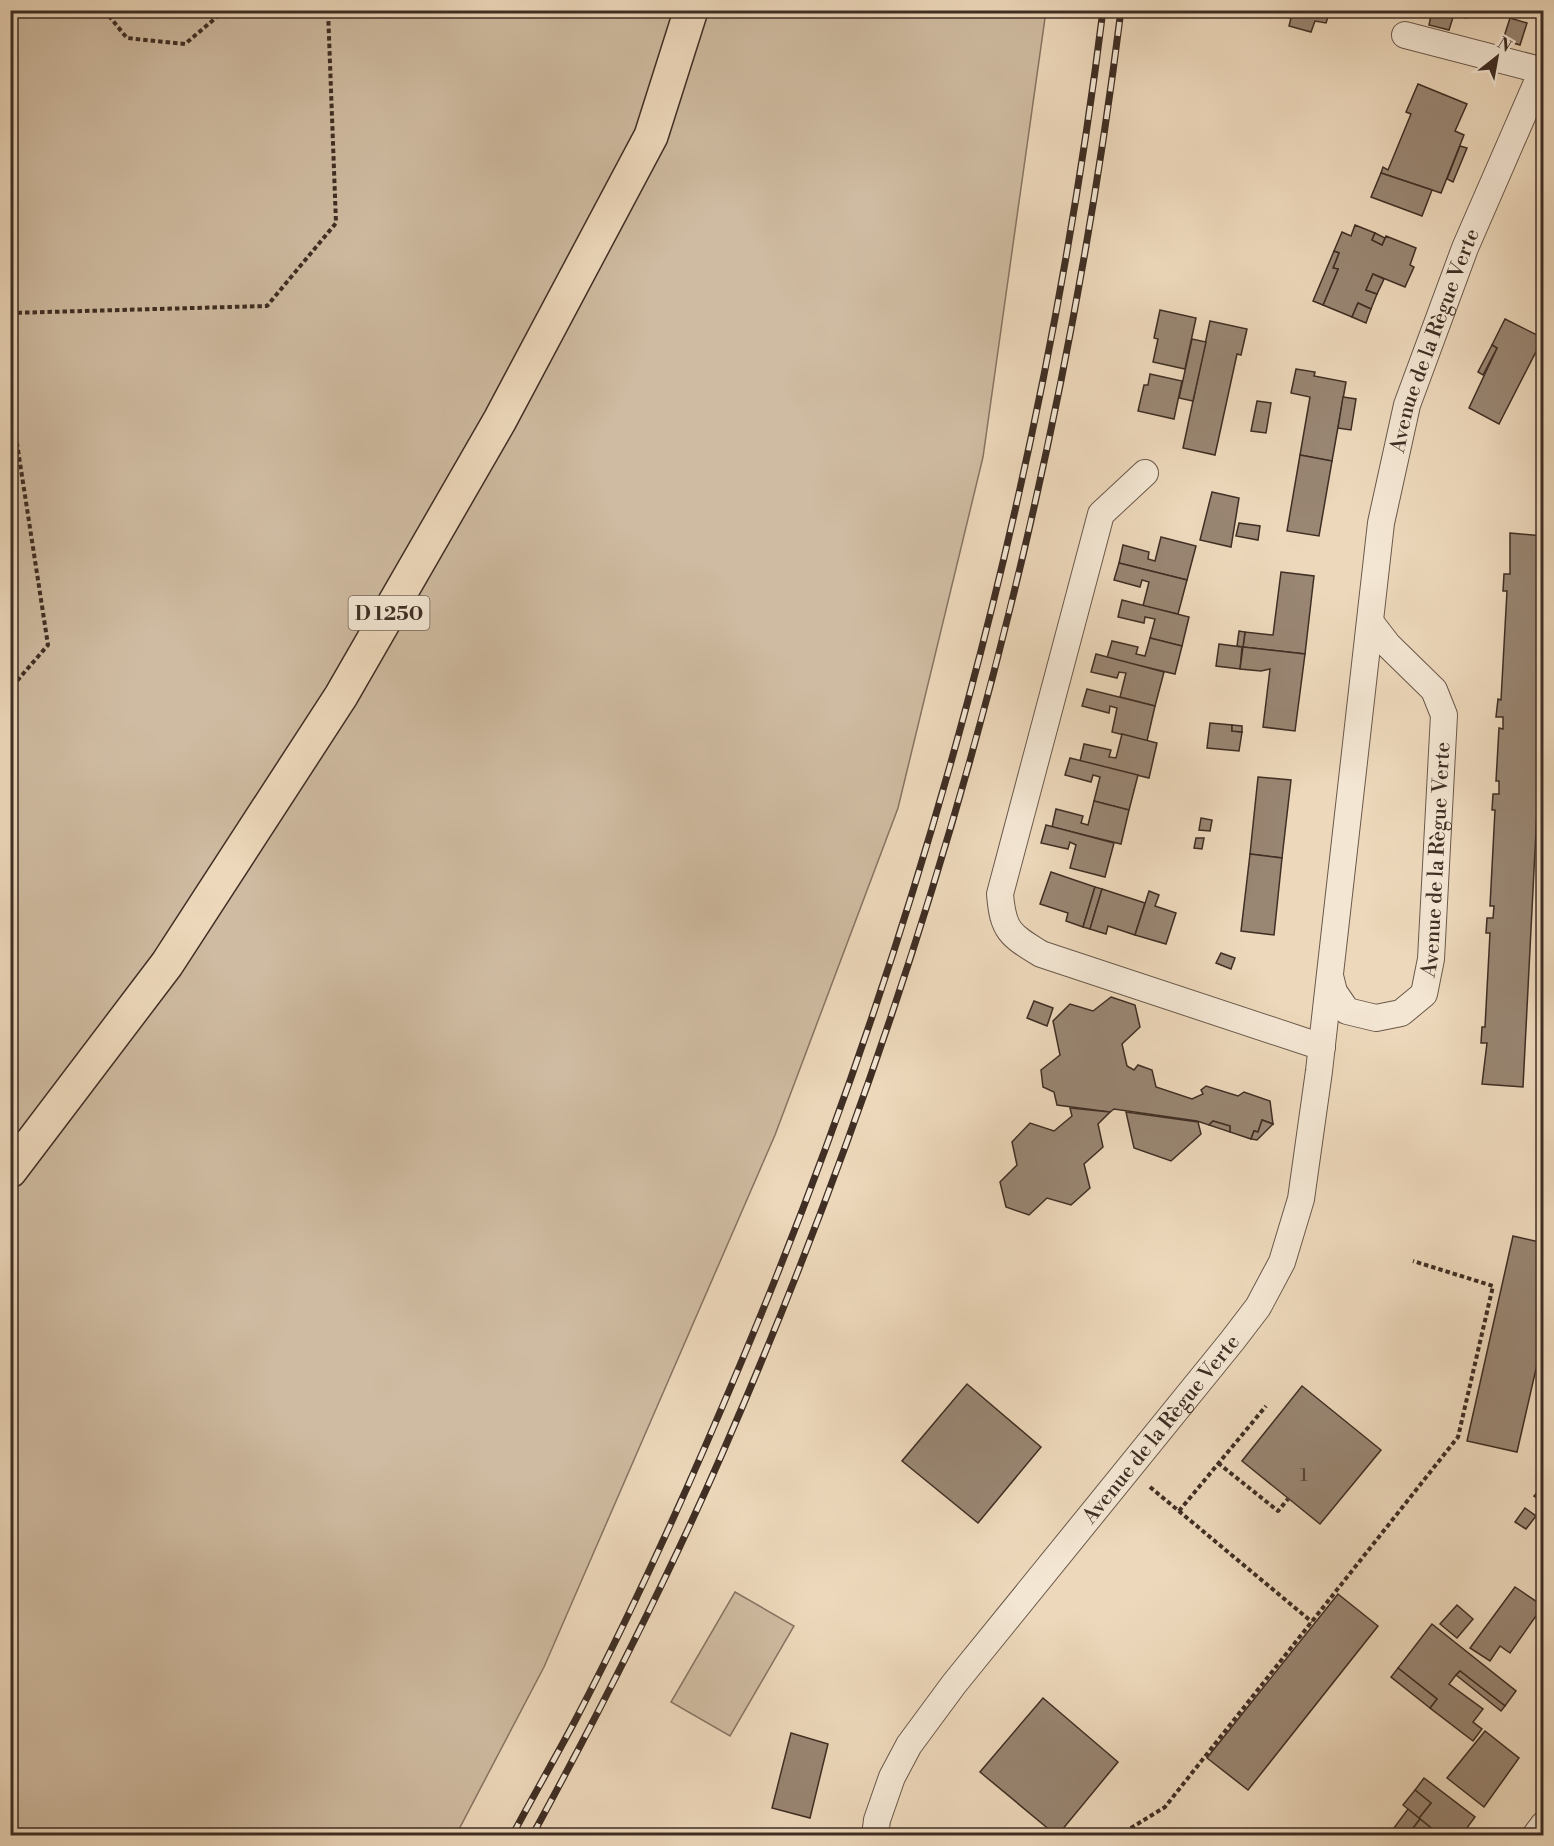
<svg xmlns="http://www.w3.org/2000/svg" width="1554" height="1846" font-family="'Libre Bodoni',serif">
	<rect width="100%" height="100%" fill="#edd8bb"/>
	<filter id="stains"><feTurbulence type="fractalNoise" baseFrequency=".00333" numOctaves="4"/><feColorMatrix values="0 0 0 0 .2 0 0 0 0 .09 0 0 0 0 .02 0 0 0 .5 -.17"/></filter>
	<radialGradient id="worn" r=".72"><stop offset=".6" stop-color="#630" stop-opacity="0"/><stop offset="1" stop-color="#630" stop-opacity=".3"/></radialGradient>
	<g fill="#cfbba1" stroke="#877462" stroke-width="1.5">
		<polygon points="11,11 1046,11 983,457 898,808 775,1135 544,1667 456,1835 11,1836"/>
		<polygon points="735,1592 794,1626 730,1736 671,1702"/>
	</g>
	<g fill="#998673" stroke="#3f2e24" stroke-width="1.5">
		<polygon points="1256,10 1323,10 1322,16 1328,17 1326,23 1315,21 1311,32 1289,26 1291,18"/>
		<polygon points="1432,10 1468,10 1466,18 1454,14 1449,30 1429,25"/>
		<polygon points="1510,18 1527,23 1520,45 1503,40"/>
		<polygon points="1418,84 1467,104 1455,131 1464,135 1441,193 1381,173 1383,167 1388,170 1411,114 1406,112"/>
		<polygon points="1460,146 1467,148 1453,182 1447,179"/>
		<polygon points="1381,173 1432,190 1422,216 1371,197"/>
		<polygon points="1355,225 1375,233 1372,240 1382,245 1386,236 1416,248 1410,265 1414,267 1405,287 1373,274 1366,290 1377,294 1371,309 1358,303 1352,317 1323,305 1338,269 1333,268 1339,253 1334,251 1342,232 1351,236"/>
		<polygon points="1375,233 1385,238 1382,245 1372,240"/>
		<polygon points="1334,251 1339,253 1333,268 1338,269 1323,305 1313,301"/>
		<polygon points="1373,274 1384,279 1377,294 1366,290"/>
		<polygon points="1358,303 1371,309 1366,323 1352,317"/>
		<polygon points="1160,310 1196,318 1185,369 1153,362 1158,339 1154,338"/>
		<polygon points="1505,319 1543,338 1499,424 1469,408 1497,348 1492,345"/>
		<polygon points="1210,321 1247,329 1241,355 1237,354 1215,455 1183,448"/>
		<polygon points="1192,339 1206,342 1193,401 1179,398"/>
		<polygon points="1492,345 1497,348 1483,375 1478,372"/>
		<polygon points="1296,369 1315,372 1314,376 1346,382 1332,461 1300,455 1310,397 1291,393"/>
		<polygon points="1150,374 1182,381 1174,419 1138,411 1144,385 1148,385"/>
		<polygon points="1343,397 1356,399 1351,430 1338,428"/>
		<polygon points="1257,401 1271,403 1266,433 1251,431"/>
		<polygon points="1300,455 1332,461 1319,536 1287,531"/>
		<polygon points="1212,492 1239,498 1231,547 1200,540"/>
		<polygon points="1239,523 1260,526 1258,540 1236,536"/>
		<polygon points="1510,533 1544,536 1544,673 1523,1087 1482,1084 1487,1043 1481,1043 1482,1027 1485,1027 1490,933 1486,933 1487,918 1493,918 1494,906 1490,906 1495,810 1492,810 1493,794 1499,794 1499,781 1496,781 1499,728 1503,729 1503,717 1496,717 1498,699 1501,700 1507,591 1503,591 1504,574 1510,574"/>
		<polygon points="1161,537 1196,546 1187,580 1119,563 1123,545 1149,552 1148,559 1155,561"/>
		<polygon points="1119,563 1187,580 1178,614 1143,606 1149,582 1142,580 1140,587 1114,580"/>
		<polygon points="1281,572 1314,576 1305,654 1243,647 1245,632 1273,635"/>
		<polygon points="1122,600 1189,617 1182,646 1150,638 1155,619 1145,617 1144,623 1118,617"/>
		<polygon points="1239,631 1245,632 1243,647 1237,646"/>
		<polygon points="1150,638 1182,646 1175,674 1107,658 1112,641 1138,647 1136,654 1145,656"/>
		<polygon points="1219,644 1242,647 1240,669 1216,666"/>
		<polygon points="1243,647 1305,654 1295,731 1263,727 1270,669 1261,671 1240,669"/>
		<polygon points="1096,654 1164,672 1155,706 1120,697 1126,673 1119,672 1117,678 1091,672"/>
		<polygon points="1087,689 1155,706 1147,741 1112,732 1117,708 1110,706 1109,713 1082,706"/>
		<polygon points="1210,723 1232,725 1232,731 1242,732 1239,751 1207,748"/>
		<polygon points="1232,725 1242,726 1242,732 1232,731"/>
		<polygon points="1122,734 1157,743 1149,778 1080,761 1084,744 1111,750 1109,757 1116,758"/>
		<polygon points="1070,758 1138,775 1129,810 1094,801 1100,777 1093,775 1091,782 1065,775"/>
		<polygon points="1258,777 1291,780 1282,858 1250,854"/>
		<polygon points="1094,801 1129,810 1121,844 1052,827 1056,809 1083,816 1081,823 1088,825"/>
		<polygon points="1201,818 1212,820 1210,831 1199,830"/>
		<polygon points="1046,825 1114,843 1105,877 1070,868 1076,845 1070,842 1068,849 1041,843"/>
		<polygon points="1196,838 1204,838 1202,849 1194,848"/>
		<polygon points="1250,854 1282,858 1274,935 1241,931"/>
		<polygon points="1051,872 1095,887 1083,927 1066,921 1068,913 1040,904"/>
		<polygon points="1095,887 1102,889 1090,929 1083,927"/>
		<polygon points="1102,889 1145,903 1135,935 1108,926 1106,934 1090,929"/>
		<polygon points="1149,891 1159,895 1155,906 1176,913 1166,944 1135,935"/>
		<polygon points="1221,953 1235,958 1231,969 1216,963"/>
		<polygon points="1111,997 1135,1005 1140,1027 1122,1044 1127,1066 1134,1070 1138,1065 1152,1070 1156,1087 1192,1099 1203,1094 1201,1090 1206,1086 1238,1096 1244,1092 1270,1101 1273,1124 1262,1120 1258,1132 1254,1131 1251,1139 1230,1132 1230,1126 1213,1121 1209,1125 1197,1121 1114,1109 1110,1112 1057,1105 1054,1092 1043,1087 1041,1070 1060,1055 1053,1021 1070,1004 1093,1011"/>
		<polygon points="1034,1001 1053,1008 1047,1026 1027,1018"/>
		<polygon points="1070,1108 1110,1112 1098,1124 1103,1147 1084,1164 1090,1188 1071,1205 1047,1198 1029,1215 1006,1207 1000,1182 1017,1165 1012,1142 1030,1123 1054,1131 1072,1116"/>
		<polygon points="1126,1112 1198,1122 1201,1134 1171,1161 1134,1148"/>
		<polygon points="1262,1120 1273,1124 1257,1140 1251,1139 1254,1131 1258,1132"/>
		<polygon points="1213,1121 1230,1126 1230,1132 1209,1125"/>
		<polygon points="1513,1236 1544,1243 1544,1334 1517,1452 1467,1441"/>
		<polygon points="967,1384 1041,1447 978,1523 902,1461"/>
		<polygon points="1302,1386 1381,1450 1320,1524 1242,1461"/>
		<polygon points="1544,1484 1544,1503 1534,1496"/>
		<polygon points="1525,1508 1536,1516 1526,1529 1515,1522"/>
		<polygon points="1515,1587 1543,1606 1510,1653 1500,1646 1490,1661 1470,1648"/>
		<polygon points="1338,1594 1378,1626 1248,1790 1207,1758"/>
		<polygon points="1457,1605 1473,1619 1457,1638 1440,1624"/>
		<polygon points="1432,1624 1516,1691 1505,1706 1460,1671 1456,1675 1449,1684 1483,1709 1473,1722 1482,1729 1473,1741 1430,1708 1437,1699 1398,1668"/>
		<polygon points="1398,1668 1437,1699 1430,1708 1391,1677"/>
		<polygon points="1460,1671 1505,1706 1501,1711 1456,1675"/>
		<polygon points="1043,1698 1118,1762 1057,1836 980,1772"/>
		<polygon points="1485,1731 1519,1758 1484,1807 1447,1778"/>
		<polygon points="791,1733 828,1744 810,1818 772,1808"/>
		<polygon points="1424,1778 1475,1817 1461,1836 1441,1836 1419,1818 1431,1803 1415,1790"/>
		<polygon points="1415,1790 1431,1803 1419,1818 1403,1805"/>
		<polygon points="1408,1809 1420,1819 1407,1836 1388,1836"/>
		<polygon points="1420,1819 1441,1836 1407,1836"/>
	</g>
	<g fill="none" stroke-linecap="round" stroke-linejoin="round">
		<defs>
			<g id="minor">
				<polyline points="1405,35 1544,71"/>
				<path d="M1145,473L1101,514L1000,894C1003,931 1010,935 1041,954L1322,1047"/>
				<path id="s1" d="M1330,976L1334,992L1347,1011L1376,1018L1401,1013L1424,994L1431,959L1444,715L1434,690L1388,645L1371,623"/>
				<path id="s2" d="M875,1836L877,1820L892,1777L909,1745L954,1684L1232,1341L1258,1307L1282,1262L1301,1199L1319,1071L1381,523L1407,405L1465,248L1542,71"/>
				<polyline points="1535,1836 1544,1824"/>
			</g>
			<polyline id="primary" points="10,1171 167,964 341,696 500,420 651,136 691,10"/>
		</defs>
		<use href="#minor" stroke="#6a584a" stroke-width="28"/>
		<use href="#primary" stroke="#3f2e24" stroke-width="36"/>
		<g stroke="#3f2e24" stroke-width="4" stroke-dasharray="4.5 3" stroke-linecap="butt">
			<polyline points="104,10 127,38 185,44 225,10"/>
			<polyline points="10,313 267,306 336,223 328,10"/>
			<polyline points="10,398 48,645 10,689"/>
			<polyline points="1218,1463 1278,1511 1288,1499"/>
			<polyline points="1150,1487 1312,1622"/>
			<polyline points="1179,1511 1266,1406"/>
			<polyline points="1118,1836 1165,1807 1458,1437 1493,1286 1413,1261"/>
		</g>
		<use href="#minor" stroke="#f3e6d3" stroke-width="26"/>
		<use href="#primary" stroke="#edd8bb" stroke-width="33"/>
		<defs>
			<g id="rail">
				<path d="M512,1836C533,1796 556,1757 577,1717C637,1602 690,1484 740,1365C922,933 1045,476 1103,10"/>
				<path d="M532,1836C600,1711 665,1584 722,1454C923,994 1059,509 1121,10"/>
			</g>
		</defs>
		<use href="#rail" stroke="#3f2e24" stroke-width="7"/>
		<use href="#rail" stroke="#f3e6d3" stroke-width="4.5" stroke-dasharray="14" stroke-linecap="butt"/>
	</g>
	<g text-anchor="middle" stroke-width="4.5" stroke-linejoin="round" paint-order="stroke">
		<g font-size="18" fill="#564438">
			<text x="1304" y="1481">1</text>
		</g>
		<rect fill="#f3e6d3" stroke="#756558" stroke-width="1.5" x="348.5" y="596" width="81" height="34" rx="4.5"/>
		<g font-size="20" font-weight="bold" fill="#3f2e24">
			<text x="389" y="620">D 1250</text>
		</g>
		<g font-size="21" fill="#3f2e24" stroke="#f3e6d3">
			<text dy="7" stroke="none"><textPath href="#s2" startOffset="1646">Avenue de la Règue Verte</textPath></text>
			<text dy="7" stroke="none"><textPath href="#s1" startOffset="260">Avenue de la Règue Verte</textPath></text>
			<text dy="7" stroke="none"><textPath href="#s2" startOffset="502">Avenue de la Règue Verte</textPath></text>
		</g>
	</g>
	<rect width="1554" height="1846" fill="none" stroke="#edd8bb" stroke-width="36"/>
	<rect x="12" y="12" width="1530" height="1822" fill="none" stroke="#3f2e24" stroke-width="3"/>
	<rect x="18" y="18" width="1518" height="1810" fill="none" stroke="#3f2e24" stroke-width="1.5"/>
	<g transform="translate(1497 57) rotate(31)" stroke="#f3e6d3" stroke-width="4.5" paint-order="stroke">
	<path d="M0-4.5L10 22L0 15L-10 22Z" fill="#3f2e24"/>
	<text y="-9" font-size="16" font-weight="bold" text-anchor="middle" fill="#3f2e24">N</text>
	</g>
	<rect width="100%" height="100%" filter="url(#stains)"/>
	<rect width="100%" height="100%" fill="url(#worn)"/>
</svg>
